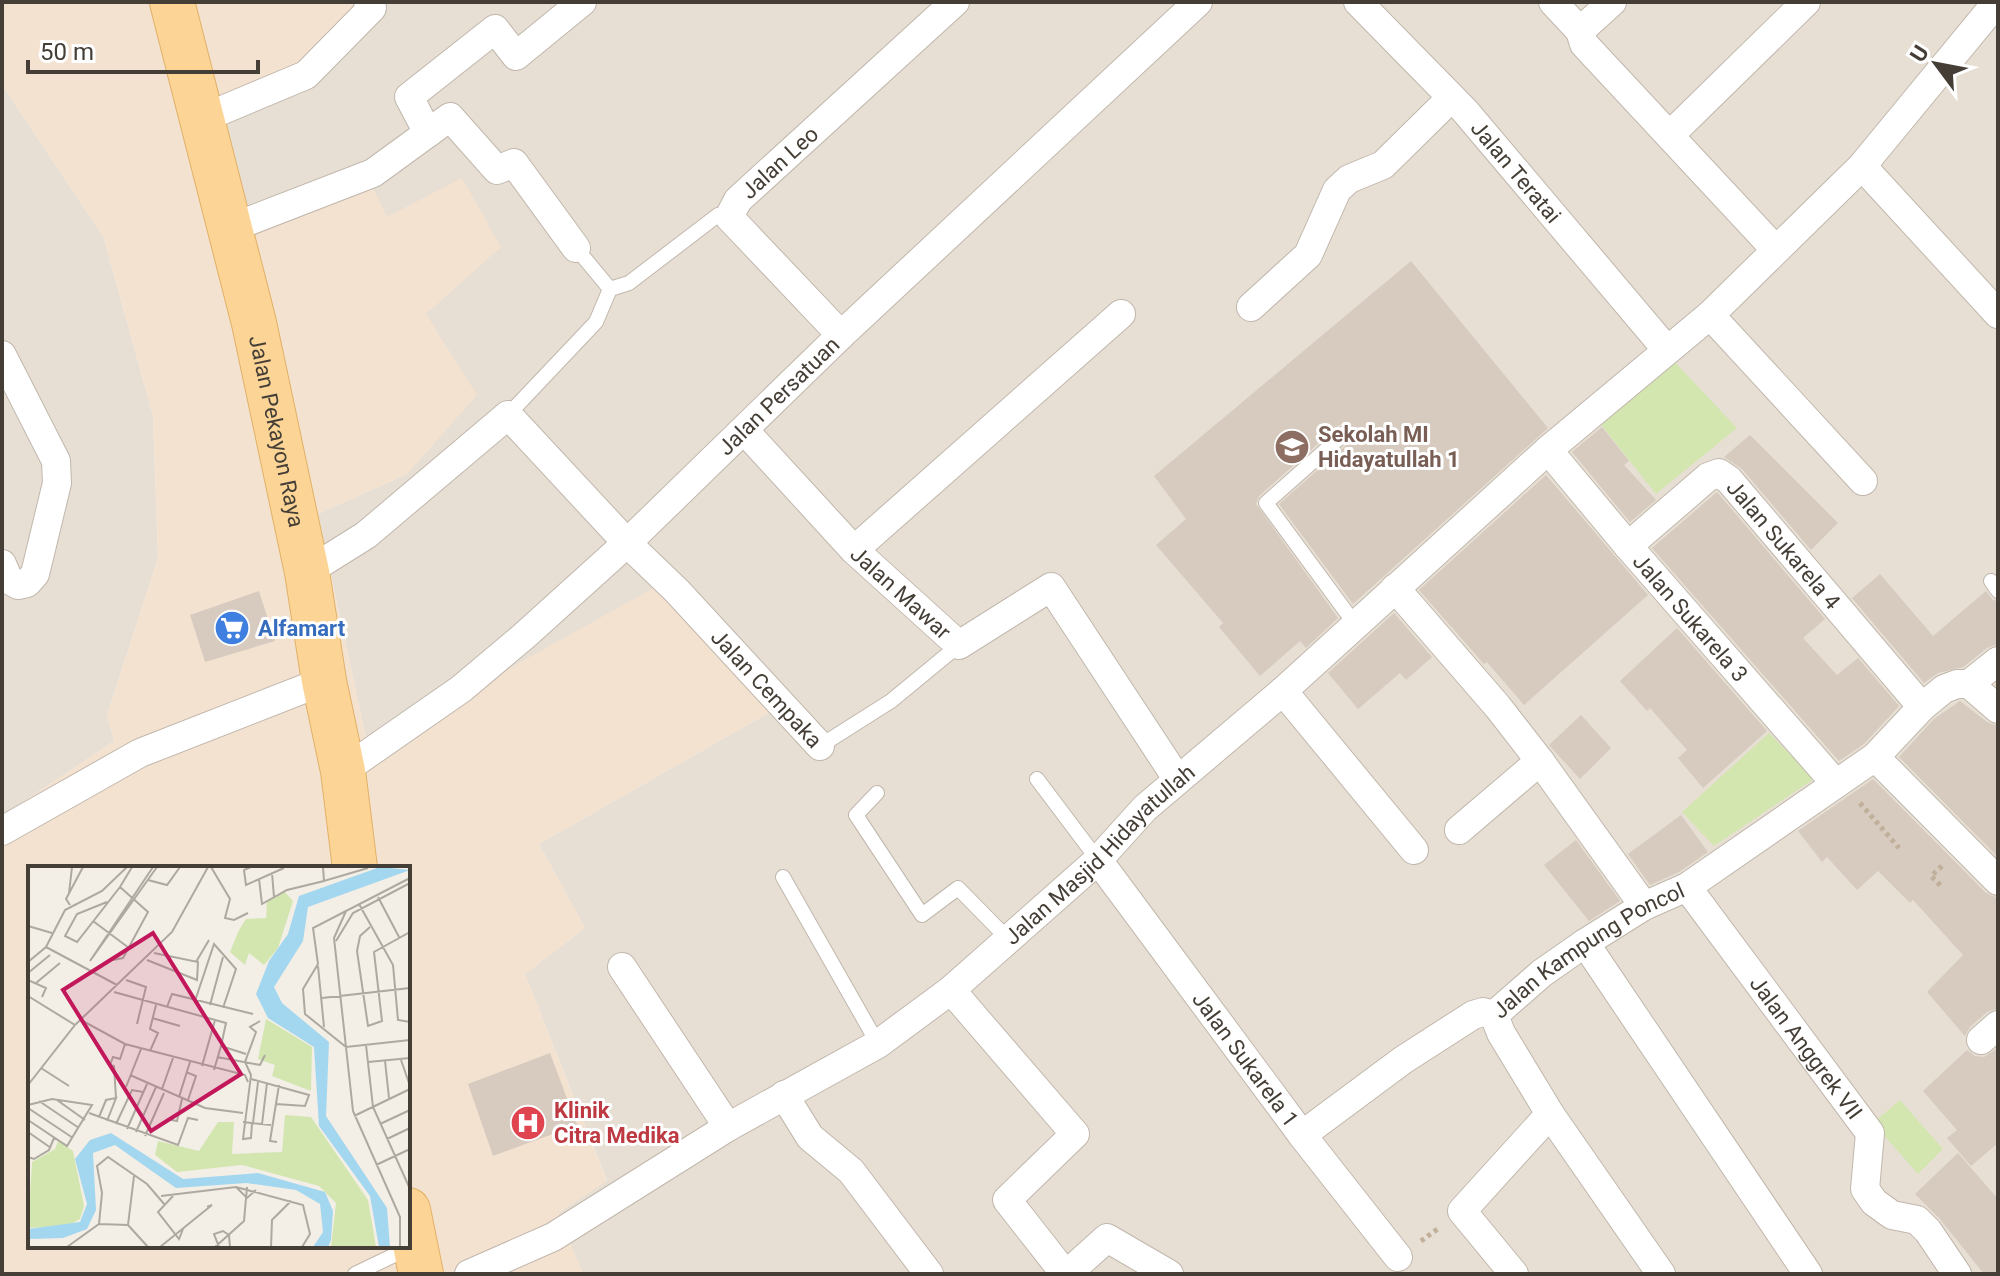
<svg xmlns="http://www.w3.org/2000/svg" width="2000" height="1276" font-family="Roboto,sans-serif">
	<rect width="100%" height="100%" fill="#f3eee6"/>
	<g fill="#e7dfd4">
		<polygon points="363,2 1998,2 1998,1274 583,1274 558,1213 607,1180 525,974 585,928 539,844 770,712 368,747 318,514 407,474 425,314 387,218 361,165 246,210 218,97"/>
		<polygon points="2,85 103,236 153,416 158,558 107,715 114,741 2,816"/>
	</g>
	<path fill="#f4e2d1" fill-rule="evenodd" d="M2,2H363L365,5L277,82L218,97L246,210L361,164L387,217L462,178L501,247L426,314L477,395L407,474L318,514L368,747L668,580L770,712L539,844L585,928L525,974L607,1181L558,1213L583,1274H2V816L114,741L107,715L158,558L153,416L103,236L2,85ZM30,868H408V1246H30Z"/>
	<g fill="#d3e6b0">
		<polygon points="1668,355 1737,428 1656,494 1595,417"/>
		<polygon points="1769,733 1814,779 1714,846 1682,812"/>
		<polygon points="1900,1100 1943,1149 1918,1174 1873,1123"/>
	</g>
	<g fill="#d7cbbf">
		<polygon points="1411,261 1548,428 1353,604 1279,504 1352,440 1355,432 1352,426 1344,423 1338,426 1259,496 1256,504 1338,618 1306,648 1300,641 1260,676 1219,627 1223,623 1156,545 1186,519 1154,476"/>
		<polygon points="1602,427 1629,461 1624,465 1656,500 1630,522 1572,452"/>
		<polygon points="1750,435 1838,523 1811,550 1742,469 1724,457"/>
		<polygon points="1546,475 1648,595 1524,705 1487,662 1484,664 1419,590"/>
		<polygon points="1717,492 1825,619 1803,638 1837,675 1858,658 1899,706 1864,744 1839,761 1652,548"/>
		<polygon points="1880,574 1933,636 1986,591 1993,600 1998,601 1998,644 1987,648 1963,667 1938,673 1924,683 1852,598"/>
		<polygon points="259,591 275,641 205,662 190,615"/>
		<polygon points="1394,613 1432,657 1406,680 1400,673 1358,709 1328,673"/>
		<polygon points="1677,628 1767,731 1703,788 1678,758 1687,750 1650,708 1647,711 1620,681"/>
		<polygon points="1960,701 1987,722 1998,726 1998,857 1899,757 1934,719"/>
		<polygon points="1581,715 1611,748 1580,779 1549,745"/>
		<polygon points="1873,779 1986,893 1998,898 1998,1008 1987,1012 1970,1027 1965,1036 1927,992 1963,955 1913,900 1910,903 1878,871 1857,890 1827,857 1822,862 1798,831"/>
		<polygon points="1681,815 1708,852 1679,872 1650,885 1628,854"/>
		<polygon points="1576,840 1620,901 1589,921 1544,865"/>
		<polygon points="1998,1048 1998,1143 1971,1166 1947,1138 1957,1130 1923,1091 1967,1050 1975,1056 1984,1057"/>
		<polygon points="550,1053 577,1125 493,1156 468,1084"/>
		<polygon points="1958,1153 1998,1199 1998,1274 1984,1274 1940,1219 1915,1194"/>
	</g>
	<g fill="none" stroke-linecap="round" stroke-linejoin="round">
		<defs>
			<g id="service">
				<polyline points="576,248 610,289"/>
				<polyline points="508,415 596,322 610,289 629,283 718,215 729,217"/>
				<polyline points="1345,433 1266,503 1355,624"/>
				<polyline points="1991,581 1998,591"/>
				<polyline points="820,746 891,701 959,645"/>
				<polyline points="1037,779 1098,860"/>
				<polyline points="877,793 856,815 922,915 958,888 1008,939"/>
				<polyline points="783,877 878,1044"/>
				<polyline points="355,1274 409,1248"/>
			</g>
			<g id="minor">
				<path id="s1" d="M1358,2L1465,111L1667,350"/>
				<polyline points="1553,2 1580,31"/>
				<polyline points="1612,2 1580,31 1584,44 1775,249"/>
				<polyline points="201,119 306,75 372,8 368,2"/>
				<polyline points="428,133 450,117 497,170 514,163 576,248"/>
				<polyline points="1670,135 1806,2"/>
				<polyline points="1862,166 1998,314"/>
				<polyline points="231,228 373,173 428,133 409,97 495,29 516,56 582,2"/>
				<polyline points="1251,307 1308,255 1337,190 1349,179 1383,165 1451,98"/>
				<polyline points="1710,315 1863,481"/>
				<path id="s2" d="M841,335L729,217L738,200L955,2"/>
				<polyline points="2,355 56,461 57,483 35,574 27,583 18,585 9,580 2,564"/>
				<path id="s3" d="M744,430L854,550L959,645L1051,587L1178,780"/>
				<path id="s4" d="M1548,450L1628,546L1836,784"/>
				<path id="s5" d="M1628,546L1708,477L1719,473L1729,480L1922,707"/>
				<polyline points="854,550 1121,314"/>
				<path id="s6" d="M307,572L366,535L508,415L627,543L677,591L820,746"/>
				<polyline points="1395,588 1498,707 1540,761 1644,906"/>
				<polyline points="1969,684 1998,709"/>
				<polyline points="1283,691 1414,850"/>
				<polyline points="1875,757 1998,881"/>
				<path id="s7" d="M343,771L461,689L524,636L627,543L841,335L1198,2"/>
				<polyline points="1459,830 1540,761"/>
				<polyline points="2,831 140,753 324,681"/>
				<path id="s8" d="M1098,860L1302,1135L1398,1257"/>
				<path id="s9" d="M1687,887L1870,1133L1865,1189L1874,1202L1892,1215L1917,1220L1928,1231L1957,1274"/>
				<polyline points="1585,943 1808,1274"/>
				<polyline points="622,967 728,1127"/>
				<polyline points="951,990 1075,1134 1007,1200 1065,1274"/>
				<polyline points="1494,1015 1501,1033 1550,1114 1661,1274"/>
				<polyline points="1981,1040 1998,1025"/>
				<polyline points="784,1095 810,1137 851,1171 929,1274"/>
				<path id="s10" d="M1302,1135L1403,1060L1473,1015L1483,1012L1494,1015L1542,973L1585,943L1644,906L1687,887L1875,757L1922,707L1944,689L1957,684H1969L1998,661"/>
				<path id="s11" d="M469,1274L553,1237L728,1127L878,1044L951,990L1098,860L1145,808L1283,691L1548,450L1710,315L1862,166L1997,2"/>
				<polyline points="1067,1274 1107,1238 1169,1274"/>
				<polyline points="1514,1274 1462,1211 1550,1114"/>
			</g>
			<g id="primary">
				<path id="s12" d="M172,2L254,323L307,572L324,681L343,771L355,868"/>
				<polyline points="408,1210 421,1274"/>
			</g>
		</defs>
		<use href="#service" stroke="#c1b7ac" stroke-width="16"/>
		<use href="#minor" stroke="#c1b7ac" stroke-width="30"/>
		<use href="#primary" stroke="#e1b066" stroke-width="46"/>
		<g stroke="#c0af9a" stroke-width="5" stroke-dasharray="4 4" stroke-linecap="butt">
			<polyline points="1860,803 1899,848"/>
			<polyline points="1942,866 1931,876 1942,887"/>
			<polyline points="1421,1241 1439,1228"/>
		</g>
		<use href="#service" stroke="#fff" stroke-width="14"/>
		<use href="#minor" stroke="#fff" stroke-width="28"/>
		<use href="#primary" stroke="#fcd596" stroke-width="44"/>
	</g>
	<defs>
		<symbol id="school-disc" viewBox="-11 -11 22 22"><circle r="9.5" fill="#8d6e63" stroke="#fff"/><path d="M0-5L7-2L0 1L-7-2ZM-4 1L0 2.5L4 1V4Q0 6-4 4Z" fill="#fff"/></symbol>
		<symbol id="supermarket-disc" viewBox="-11 -11 22 22"><circle r="9.5" fill="#3f7fe0" stroke="#fff"/><path d="M-6-5.5h2.5l.6 2H6L4.5 2H-2.5L-4.4-4H-6ZM-1.5 3.2a1.3 1.3 0 1 0 .1 0ZM3 3.2a1.3 1.3 0 1 0 .1 0Z" fill="#fff"/></symbol>
		<symbol id="hospital-disc" viewBox="-11 -11 22 22"><circle r="9.5" fill="#e0444e" stroke="#fff"/><path d="M-5-5h3v3.5h4V-5h3V5h-3V1.5h-4V5h-3Z" fill="#fff"/></symbol>
	</defs>
	<g fill-rule="evenodd">
		<use href="#school-disc" x="1272" y="427" width="40" height="40"/>
		<use href="#supermarket-disc" x="212" y="608" width="40" height="40"/>
		<use href="#hospital-disc" x="508" y="1103" width="40" height="40"/>
	</g>
	<g text-anchor="middle" stroke-width="6" stroke-linejoin="round" paint-order="stroke">
		<g font-size="22" fill="#453e36" stroke="#fff">
			<text dy="8" stroke="none"><textPath href="#s2" startOffset="238">Jalan Leo</textPath></text>
			<text dy="8" stroke="none"><textPath href="#s1" startOffset="232">Jalan Teratai</textPath></text>
			<text dy="8" stroke="none"><textPath href="#s7" startOffset="576">Jalan Persatuan</textPath></text>
			<text dy="8" stroke="none"><textPath href="#s12" startOffset="442">Jalan Pekayon Raya</textPath></text>
			<text dy="8" stroke="none"><textPath href="#s5" startOffset="214">Jalan Sukarela 4</textPath></text>
			<text dy="8" stroke="none"><textPath href="#s3" startOffset="226">Jalan Mawar</textPath></text>
			<text dy="8" stroke="none"><textPath href="#s4" startOffset="220">Jalan Sukarela 3</textPath></text>
			<text dy="8" stroke="none"><textPath href="#s6" startOffset="632">Jalan Cempaka</textPath></text>
			<text dy="8" stroke="none"><textPath href="#s11" startOffset="762">Jalan Masjid Hidayatullah</textPath></text>
			<text dy="8" stroke="none"><textPath href="#s10" startOffset="346">Jalan Kampung Poncol</textPath></text>
			<text dy="8" stroke="none"><textPath href="#s9" startOffset="200">Jalan Anggrek VII</textPath></text>
			<text dy="8" stroke="none"><textPath href="#s8" startOffset="248">Jalan Sukarela 1</textPath></text>
		</g>
		<g font-size="22" font-weight="bold" fill="#785e54" stroke="#fff" text-anchor="start">
			<text x="1318" y="442">Sekolah MI<tspan x="1318" dy="25">Hidayatullah 1</tspan></text>
		</g>
		<g font-size="22" font-weight="bold" fill="#366cbe" stroke="#fff" text-anchor="start">
			<text x="258" y="636">Alfamart</text>
		</g>
		<g font-size="22" font-weight="bold" fill="#be3a42" stroke="#fff" text-anchor="start">
			<text x="554" y="1118">Klinik<tspan x="554" dy="25">Citra Medika</tspan></text>
		</g>
	</g>
	<g transform="translate(28 866)">
		<rect width="382" height="382" fill="#f3eee6"/>
		<path d="M256,25L265,35L250,82L236,99L221,87L217,99L202,86L211,64L218,53L238,52L239,36ZM238,153L284,181L283,225L244,210L247,199L230,193ZM257,249L283,251L340,334L348,381H303L308,337L291,320L214,299L149,306L127,289L130,275L171,285L190,256H206L204,288L254,286ZM30,275L45,285L56,340L52,353L40,360L0,362L4,296L27,283Z" fill="#d3e6b0"/>
		<path d="M352,1L382,4L280,41L275,75L246,121L254,137L301,176L298,250L359,342L362,381H351L342,330L291,260L286,181L240,152L228,128L241,95L260,68L271,30ZM83,267L155,313L230,307L297,326L305,345L303,374L300,381H285L295,366L292,338L268,324L218,317L148,322L87,279L65,287L68,344L59,363L35,372L0,373V363L52,356L59,338L47,293L62,274Z" fill="#a3d7ef"/>
		<path fill="none" stroke="#ada8a0" stroke-width="2" d="M125,1L62,95L129,1M183,1L202,33L197,52L206,54L220,47M223,1L216,4L218,19L256,2M295,1L296,15L340,2M244,7L246,31M231,13L234,38L259,24L296,15M120,14L139,19L152,1M41,27L44,1M350,31L371,71M79,36L49,48L37,70L49,76L92,21L104,1M331,38L365,99L370,154L382,156M42,39L38,33L55,1M318,45L285,62L290,98L275,123L277,148L318,181L382,174M65,55L101,82M0,60L24,67M342,61L332,70L329,85L340,160L354,155L346,86L382,66M308,75L325,47L382,17M18,81L89,119M85,94L95,92L120,46L92,21M119,94L169,114L170,96L126,87M0,96L18,81L37,44L74,25L99,1M168,96L181,74M290,100L296,161M0,107L22,89M0,114L18,122L14,131M98,114L118,121L109,158M8,117L32,97M86,126L198,157L193,180M0,130L47,159M294,132L382,122M167,135L186,78L208,103L195,142M182,139L195,91M139,141L144,128L225,148M124,152L152,160M53,154L97,178L217,209L220,216M338,179L345,241L382,323M122,185L130,167L122,163L128,139M189,191L232,199L237,189M373,194L382,220M357,195L361,232M340,196L382,192M174,200L187,154M13,202L41,220M186,204L193,180L218,188M158,206L168,210L160,234M102,209L177,242L215,247M223,213L281,229L277,240L248,238M0,219L47,159L144,66L180,1M98,221L113,183M134,223L145,192M151,231L162,196M88,232L86,200L82,199L85,191L92,193L97,178M29,234L57,254M11,235L51,262M0,239L24,233L64,239L39,280L0,254M0,242L45,272M61,247L150,279L160,252L170,254M326,250L382,223M71,251L78,234L88,232L79,255M139,253L149,255L154,233M215,256L243,259M224,257L223,272L215,273L223,209L217,196L228,166L222,161L232,155M225,257L230,216M88,258L104,224L115,226M234,258L239,217M352,258L382,244M99,263L119,218M0,266L23,282M108,266L128,221M117,270L136,227M359,273L382,262M249,276L242,275L251,219M0,291L6,293L21,284L26,272M348,299L382,283M208,321L219,332L228,324M133,330L208,321L275,339L282,368L274,381M145,330L130,346L151,373L155,363M71,358L74,327L69,300L80,291L119,318L137,339M100,359L106,310M100,359L120,381M39,381L71,358L100,359M132,381L184,339L179,341M187,381L216,355L219,321M191,381L186,368L195,365L201,369L202,381M243,381L244,354L263,335M372,381V351L325,245L306,72L318,45L382,12"/>
		<path fill="#c2185b" fill-opacity="0.15" stroke="#c2185b" stroke-width="4" d="M125,67L213,208L123,265L35,124Z"/>
		<rect width="382" height="382" fill="none" stroke="#453e36" stroke-width="4"/>
	</g>
	<rect width="2000" height="1276" fill="none" stroke="#453e36" stroke-width="8"/>
	<g transform="translate(1936 64) rotate(302)" stroke="#ffffff" stroke-width="6" paint-order="stroke">
	<path d="M0-6L14 30L0 20L-14 30Z" fill="#453e36"/>
	<text y="-12" font-size="22" font-weight="bold" text-anchor="middle" fill="#453e36">U</text>
	</g>
	<path d="M28 60v12h230v-12" fill="none" stroke="#453e36" stroke-width="4"/>
	<text x="40" y="60" font-size="24" fill="#453e36" stroke="#ffffff" stroke-width="6" paint-order="stroke">50 m</text>
</svg>
